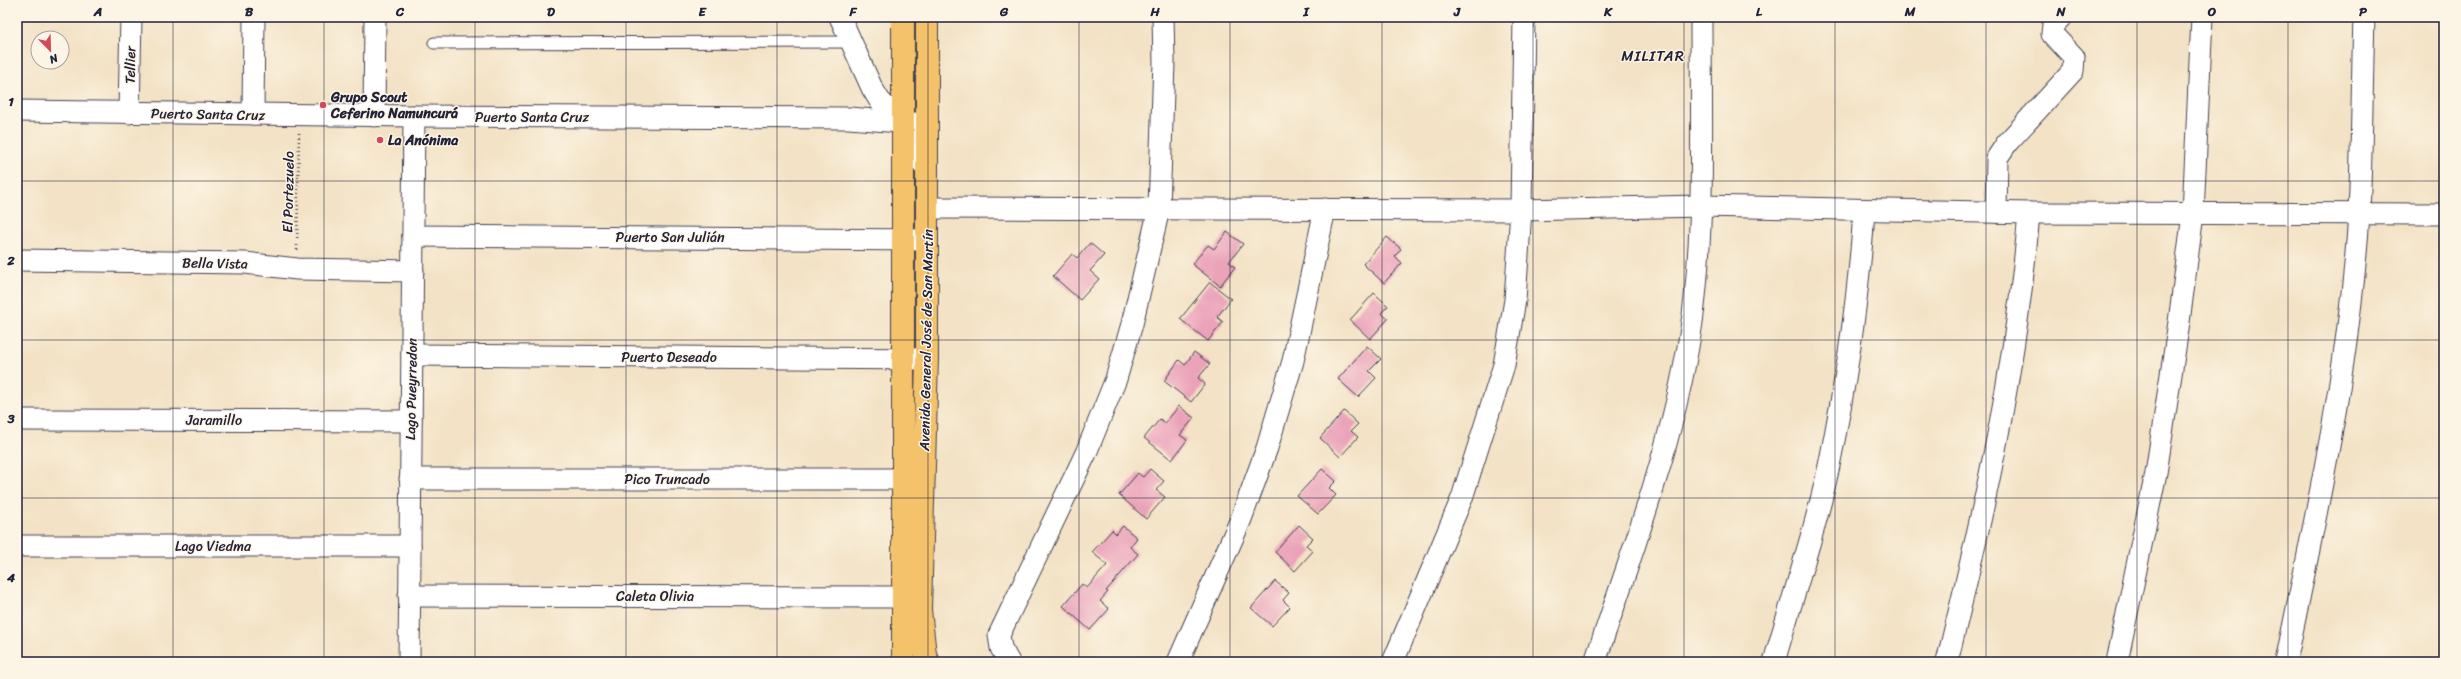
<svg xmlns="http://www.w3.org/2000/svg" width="2461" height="679" font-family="Sriracha,sans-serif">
	<rect width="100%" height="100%" fill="#fcf5e5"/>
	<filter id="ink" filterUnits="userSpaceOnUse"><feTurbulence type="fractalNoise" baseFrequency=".025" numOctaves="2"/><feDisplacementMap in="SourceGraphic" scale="8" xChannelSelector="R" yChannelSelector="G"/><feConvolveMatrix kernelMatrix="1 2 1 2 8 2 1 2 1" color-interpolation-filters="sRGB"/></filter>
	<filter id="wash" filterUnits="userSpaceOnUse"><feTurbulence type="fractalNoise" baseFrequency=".012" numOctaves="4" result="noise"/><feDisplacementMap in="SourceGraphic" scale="16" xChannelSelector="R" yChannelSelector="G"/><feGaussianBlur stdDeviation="0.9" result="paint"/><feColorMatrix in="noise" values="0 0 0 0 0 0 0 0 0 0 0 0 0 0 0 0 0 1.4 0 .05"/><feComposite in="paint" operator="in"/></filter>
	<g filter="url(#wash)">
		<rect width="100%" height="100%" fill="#f3e2c5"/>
		<g id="blocks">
			<g fill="#eba3ba">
				<polygon points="1227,232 1243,244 1229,262 1235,267 1220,286 1192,264 1208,245 1214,249"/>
				<polygon points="1387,237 1401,249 1395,256 1402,263 1384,283 1363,264"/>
				<polygon points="1090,243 1104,255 1090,271 1099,279 1080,300 1053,276 1072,254 1077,258"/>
				<polygon points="1210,282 1231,299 1217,317 1223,322 1208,341 1180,319"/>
				<polygon points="1374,293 1388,306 1381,313 1388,319 1370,339 1350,320"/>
				<polygon points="1367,346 1381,359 1369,371 1376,378 1358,397 1338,379"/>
				<polygon points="1194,352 1210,364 1198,378 1205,384 1191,402 1164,381 1179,360 1185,365"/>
				<polygon points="1179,406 1194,418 1180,435 1187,440 1172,460 1144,438 1160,419 1165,423"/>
				<polygon points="1344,411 1358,424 1351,431 1358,437 1340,457 1320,438"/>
				<polygon points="1150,469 1164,481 1156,490 1165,497 1146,519 1119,495 1138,473 1143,477"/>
				<polygon points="1322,469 1336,481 1329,488 1336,495 1318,514 1297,496"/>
				<polygon points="1299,525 1313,538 1306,545 1313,551 1295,571 1275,552"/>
				<polygon points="1123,526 1137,538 1130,547 1138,554 1106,591 1108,592 1100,601 1109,609 1090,630 1063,606 1082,584 1087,588 1107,565 1092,552 1112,530 1116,534"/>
				<polygon points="1275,581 1289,593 1283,600 1290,607 1272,626 1251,608"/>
			</g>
		</g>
	</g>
	<g filter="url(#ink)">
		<use href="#blocks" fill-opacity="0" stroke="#413f50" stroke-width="1"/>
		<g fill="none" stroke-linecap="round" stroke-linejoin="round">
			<defs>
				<polyline id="service" points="434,43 851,42"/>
				<g id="minor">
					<polyline points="840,17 872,88 880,101 903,124 926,169"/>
					<polyline points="17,111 414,116 849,118 926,124"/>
					<polyline points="129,113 131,17"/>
					<polyline points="253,114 254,17"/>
					<polyline points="374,116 375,17"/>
					<polyline points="927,208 1521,210 1701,206 2029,213 2444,214"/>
					<polyline points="1996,212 1997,158 2007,143 2073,71 2074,57 2052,34 2053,25 2061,17"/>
					<polyline points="413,236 926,240"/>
					<polyline points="17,260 245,263 297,269 413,271"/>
					<polyline points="412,355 927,359"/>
					<polyline points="17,420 411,421"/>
					<polyline points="410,479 903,479 920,481"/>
					<polyline points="17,546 410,546"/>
					<polyline points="409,596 901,597"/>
					<polyline points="409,662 414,116"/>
					<polyline points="1009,662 1001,648 999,635 1086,453 1116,379 1132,324 1159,209 1164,62 1163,17"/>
					<polyline points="1178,662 1241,519 1267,448 1293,361 1325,209"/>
					<polyline points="1393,662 1462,498 1504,365 1515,300 1521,210 1524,17"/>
					<path d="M1595,662C1633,549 1677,434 1693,315C1705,216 1701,116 1701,17"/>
					<path d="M1774,662C1793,595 1816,529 1830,461C1847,377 1859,295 1864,210"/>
					<path d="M1947,662C1983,515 2017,365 2029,213"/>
					<polyline points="2117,662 2156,473 2179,322 2193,214 2202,17"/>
					<path d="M2286,662C2316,514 2350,365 2359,213C2362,148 2362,82 2364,17"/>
				</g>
				<g id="trunk">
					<polyline points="927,17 927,359 920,610 925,654 928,662"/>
					<polyline points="903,662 903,17"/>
				</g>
			</defs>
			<use href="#service" stroke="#413f50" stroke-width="13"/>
			<use href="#minor" stroke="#413f50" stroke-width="23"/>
			<use href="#trunk" stroke="#413f50" stroke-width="24"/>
			<polyline stroke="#413f50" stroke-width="2.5" stroke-dasharray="1 3" stroke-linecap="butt" points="297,250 299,133"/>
			<use href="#service" stroke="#fff" stroke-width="11"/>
			<use href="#minor" stroke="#fff" stroke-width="21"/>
			<use href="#trunk" stroke="#f3c26a" stroke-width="22"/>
		</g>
	</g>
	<path fill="none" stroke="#22223b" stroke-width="1" stroke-opacity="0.55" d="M173,17V662M324,17V662M475,17V662M626,17V662M777,17V662M928,17V662M1079,17V662M1230,17V662M1382,17V662M1533,17V662M1684,17V662M1835,17V662M1986,17V662M2137,17V662M2288,17V662M17,181H2444M17,340H2444M17,498H2444"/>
	<g fill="#d1495b" stroke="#fcf5e5" stroke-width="1.5">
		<circle cx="323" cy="105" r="4"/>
		<circle cx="380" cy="140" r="4"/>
	</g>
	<g text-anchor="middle" stroke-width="3" stroke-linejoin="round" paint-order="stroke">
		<g font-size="14" fill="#22223b" stroke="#fcf5e5">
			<text transform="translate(130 65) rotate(-89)" y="5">Tellier</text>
			<text transform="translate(208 114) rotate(1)" y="5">Puerto Santa Cruz</text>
			<text x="532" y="122">Puerto Santa Cruz</text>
			<text transform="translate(288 192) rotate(-89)" y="5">El Portezuelo</text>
			<text x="670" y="242">Puerto San Julián</text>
			<text transform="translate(215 263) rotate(1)" y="5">Bella Vista</text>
			<text transform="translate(926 340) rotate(-89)" y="5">Avenida General José de San Martín</text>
			<text x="669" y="362">Puerto Deseado</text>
			<text transform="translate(411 389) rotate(-89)" y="5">Lago Pueyrredon</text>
			<text x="214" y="425">Jaramillo</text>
			<text x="667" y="484">Pico Truncado</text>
			<text x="213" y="551">Lago Viedma</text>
			<text x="655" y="601">Caleta Olivia</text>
		</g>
		<g font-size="14" font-weight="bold" fill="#22223b" stroke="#fcf5e5" text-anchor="start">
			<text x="331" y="102">Grupo Scout<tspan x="331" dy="16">Ceferino Namuncurá</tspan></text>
			<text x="388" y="145">La Anónima</text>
		</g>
		<g font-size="15" letter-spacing="1" fill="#22223b" stroke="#fcf5e5">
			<text x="1653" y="61">MILITAR</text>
		</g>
	</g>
	<rect width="2461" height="679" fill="none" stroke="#fcf5e5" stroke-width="44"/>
	<g transform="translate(50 50) rotate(157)"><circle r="19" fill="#fcf5e5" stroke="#a5a1a1"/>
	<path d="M0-3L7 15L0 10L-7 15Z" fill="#d1495b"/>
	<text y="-6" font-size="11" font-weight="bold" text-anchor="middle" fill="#22223b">N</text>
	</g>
	<rect x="22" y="22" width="2417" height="635" fill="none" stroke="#22223b" stroke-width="1.5"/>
	<g font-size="13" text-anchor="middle" font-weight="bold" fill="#22223b">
		<text x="98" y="16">A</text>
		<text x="249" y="16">B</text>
		<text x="400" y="16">C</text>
		<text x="551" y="16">D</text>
		<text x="702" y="16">E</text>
		<text x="853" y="16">F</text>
		<text x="1004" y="16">G</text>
		<text x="1155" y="16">H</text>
		<text x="1306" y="16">I</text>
		<text x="1457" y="16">J</text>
		<text x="1608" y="16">K</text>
		<text x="1759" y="16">L</text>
		<text x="1910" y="16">M</text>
		<text x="2061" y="16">N</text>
		<text x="2212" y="16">O</text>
		<text x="2363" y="16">P</text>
		<text x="11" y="106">1</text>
		<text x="11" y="265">2</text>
		<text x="11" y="423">3</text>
		<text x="11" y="582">4</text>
	</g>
</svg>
